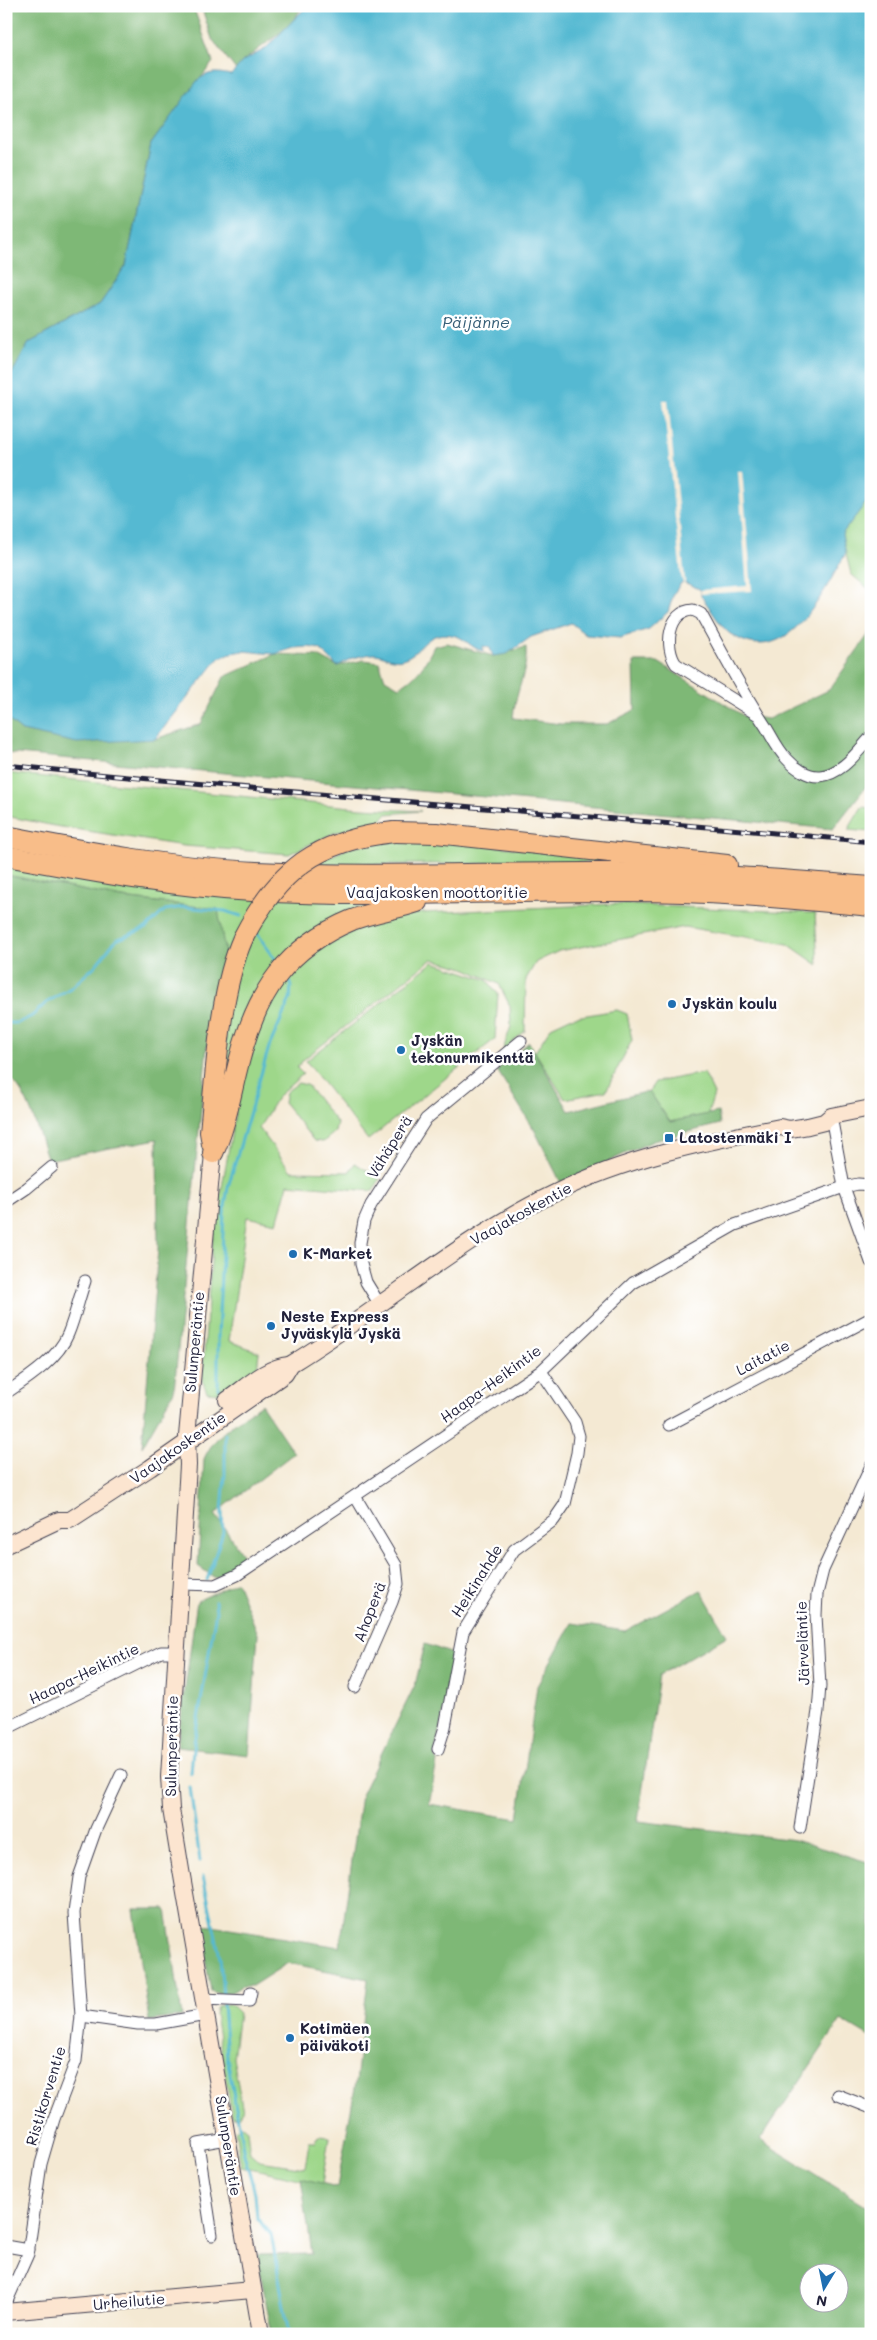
<svg xmlns="http://www.w3.org/2000/svg" width="877" height="2340" font-family="Mali,sans-serif">
	<rect width="100%" height="100%" fill="#fff"/>
	<filter id="ink" filterUnits="userSpaceOnUse"><feTurbulence type="fractalNoise" baseFrequency=".02" numOctaves="2"/><feDisplacementMap in="SourceGraphic" scale="10" xChannelSelector="R" yChannelSelector="G"/><feConvolveMatrix kernelMatrix="1 2 1 2 8 2 1 2 1" color-interpolation-filters="sRGB"/></filter>
	<filter id="wash" filterUnits="userSpaceOnUse"><feTurbulence type="fractalNoise" baseFrequency=".0096" numOctaves="4" result="noise"/><feDisplacementMap in="SourceGraphic" scale="20" xChannelSelector="R" yChannelSelector="G"/><feGaussianBlur stdDeviation="1.12" result="paint"/><feColorMatrix in="noise" values="0 0 0 0 0 0 0 0 0 0 0 0 0 0 0 0 0 1.4 0 .05"/><feComposite in="paint" operator="in"/></filter>
	<g filter="url(#wash)">
		<rect width="100%" height="100%" fill="#f4e9d3"/>
		<g fill="#9ed78a" stroke="#607c62">
			<polygon points="871,496 871,591 851,574 841,534"/>
			<polygon points="6,773 361,808 421,811 386,814 378,824 336,832 289,854 184,846 55,826 6,816"/>
			<polygon points="862,807 871,808 871,832 848,830"/>
			<polygon points="404,840 477,844 636,862 311,865 353,846"/>
			<polygon points="6,865 381,904 280,963 218,1132 232,948 225,953 217,909 122,898 6,875"/>
			<polygon points="615,904 815,913 818,965 788,944 685,927 559,951 536,962 526,979 525,1031 503,1050 511,1026 510,1006 499,984 464,968 432,959 304,1059 297,1068 303,1074 278,1096 259,1128 291,1171 349,1172 355,1163 380,1179 373,1191 288,1184 277,1223 247,1217 229,1341 259,1352 257,1370 221,1393 207,1392 202,1380 213,1237 241,1081 263,1015 281,983 304,957 353,928 386,918 423,913"/>
			<polygon points="433,962 487,980 498,994 495,1039 368,1140 306,1061"/>
			<polygon points="617,1010 627,1014 632,1040 606,1091 565,1099 535,1052 551,1027 570,1018"/>
			<polygon points="704,1073 714,1094 708,1114 670,1122 649,1091 655,1082"/>
			<polygon points="298,1083 307,1085 337,1123 335,1132 323,1142 314,1141 284,1103 286,1092"/>
			<polygon points="227,2005 231,2005 239,2013 233,2058 243,2111 239,2117 232,2116 215,2014 217,2006"/>
			<polygon points="242,2126 247,2130 250,2153 260,2161 305,2168 309,2142 316,2142 318,2136 329,2137 322,2184 241,2166 235,2130"/>
		</g>
		<g fill="#7eb876" stroke="#506d58" fill-rule="evenodd">
			<polygon points="6,6 88,6 91,11 102,6 193,6 213,62 151,144 126,266 100,304 29,343 6,384"/>
			<polygon points="201,6 303,6 289,26 243,61 236,70 212,39"/>
			<path d="M871,631V780L833,829L6,753V718L22,731L155,739L201,724L224,677L275,654L318,656L337,666L364,660L379,662L385,679L399,687C416,678 426,663 434,646L447,643L493,656L526,647C528,674 515,691 513,718L561,724H607L635,710L634,662H658L744,716L768,719L829,690Z"/>
			<path d="M6,875L122,898L218,909L225,953L210,1015L174,1391L142,1447L158,1249L157,1139L48,1160C40,1140 27,1084 6,1077Z"/>
			<polygon points="529,1042 569,1111 649,1091 670,1122 718,1112 720,1124 653,1141 561,1183 535,1131 497,1070"/>
			<path d="M261,1404L294,1453L215,1514L246,1560L215,1578L198,1566L204,1459C214,1434 240,1420 261,1404Z"/>
			<polygon points="237,1582 258,1634 249,1755 177,1747 197,1601"/>
			<path d="M701,1590L727,1636L659,1675L638,1821L795,1840L871,1863V2038L841,2020L760,2140L871,2209V2334H272L257,2255L312,2254L301,2178L337,2187L356,2082L368,1979L288,1963L252,1986H241C231,1994 224,1996 211,1991L199,1924L340,1947L361,1795L415,1685L425,1644L456,1655L435,1751L437,1762L429,1804L518,1819L537,1686L572,1623L625,1631ZM810,2272H840V2302H810Z"/>
			<polygon points="134,1909 166,1909 182,2016 149,2021"/>
		</g>
		<path fill="#54b9d2" stroke="#3b6e86" d="M307,6H871V496L842,534L846,553C822,594 787,673 729,633C720,626 709,606 701,596V590C697,588 685,582 682,582L674,593L668,612L649,629L620,638L586,635L571,623L531,637L507,654L493,656L490,648L483,646V651C471,648 466,639 456,636C425,627 423,654 402,659C391,662 383,653 372,654C370,654 351,658 350,659C345,662 342,664 337,666L320,649L309,647L294,648L275,654L243,651L231,653L219,658L155,739L77,743L22,731L6,718V384L29,343L100,304L126,266L151,144L197,81C209,71 216,72 231,75L243,61L265,49Z"/>
		<g fill="#f4e9d3">
			<polygon points="663,400 668,400 685,582 683,583 681,575"/>
			<polygon points="738,471 742,471 752,591 701,594 701,590 747,586"/>
		</g>
		<g fill="none" stroke-linecap="round" stroke-linejoin="round">
			<g stroke="#54b9d2" stroke-width="3">
				<polyline points="256,932 275,959"/>
				<polyline points="6,1023 18,1023 32,1016 46,1003 72,987 95,966 116,940 146,928 165,910 184,907 225,911 241,916"/>
				<polyline points="218,1389 218,1336 224,1213 228,1187 269,1047 290,999 291,986 289,981"/>
				<polyline points="207,1580 223,1532 222,1512 225,1474 225,1434"/>
				<polyline points="191,1773 193,1749 216,1611 215,1601"/>
				<polyline points="190,1787 200,1861"/>
				<polyline points="203,1876 220,1957 223,1997"/>
				<polyline points="223,2003 227,2057 244,2154 255,2193 257,2218 271,2234 289,2334"/>
			</g>
		</g>
	</g>
	<g filter="url(#ink)">
		<g fill="none" stroke-linecap="round" stroke-linejoin="round">
			<defs>
				<g id="street">
					<path d="M758,715L676,664C664,647 668,611 693,610L701,614C722,652 742,691 766,727C772,737 778,750 787,759C795,768 808,777 820,776C842,774 857,752 871,737"/>
					<polyline points="831,1116 844,1187 871,1262"/>
					<polyline points="6,1202 27,1188 52,1167"/>
					<polyline points="380,1305 366,1282 361,1264 360,1243 364,1221 371,1205 426,1119 521,1041"/>
					<path d="M6,1393C28,1378 58,1359 68,1334C75,1317 79,1298 85,1281"/>
					<polyline points="669,1425 871,1318"/>
					<polyline points="355,1496 396,1565 398,1584 392,1602 355,1687"/>
					<polyline points="182,1584 215,1585 237,1575 541,1371 633,1283 735,1225 844,1187 858,1184 871,1185"/>
					<polyline points="6,1729 161,1652 177,1652"/>
					<polyline points="438,1749 445,1727 463,1632 514,1550 554,1520 565,1504 577,1453 579,1436 575,1422 541,1371"/>
					<polyline points="800,1828 818,1711 820,1686 816,1615 817,1594 823,1570 871,1466"/>
					<polyline points="203,1999 249,2001 251,1992"/>
					<polyline points="81,2016 138,2024 156,2024 206,2015"/>
					<polyline points="838,2095 871,2108"/>
					<polyline points="212,2235 198,2144 227,2139"/>
					<polyline points="6,2246 29,2250"/>
					<polyline points="6,2309 7,2301 28,2254 41,2164 54,2119 76,2061 81,2016 74,1913 79,1877 96,1829 121,1775"/>
				</g>
				<g id="secondary">
					<polyline points="213,1153 187,1436 188,1465 169,1777 171,1809 181,1870 261,2334"/>
					<path d="M227,1400C246,1387 266,1367 289,1365"/>
					<path d="M6,1545L59,1520H70L150,1468L285,1374L291,1364C380,1310 460,1238 555,1193C625,1158 704,1142 780,1127L790,1129L808,1126L824,1122L831,1116L871,1108"/>
					<polyline points="6,2312 252,2290"/>
				</g>
				<g id="highway">
					<polyline points="394,832 436,833 727,865"/>
					<path d="M6,836C89,852 172,868 256,872C376,878 495,872 614,873C700,873 785,880 871,887"/>
					<path d="M6,856C88,871 169,886 252,891C373,898 493,891 614,891C700,890 786,898 871,906"/>
					<path d="M212,1144L210,1132C216,1073 219,992 243,938"/>
					<path d="M213,1153C227,1123 231,1090 240,1058C257,992 287,947 352,920C373,912 396,909 417,902"/>
				</g>
			</defs>
			<use href="#street" stroke="#424052" stroke-width="13"/>
			<use href="#secondary" stroke="#424052" stroke-width="18"/>
			<use href="#highway" stroke="#424052" stroke-width="22"/>
			<use href="#street" stroke="#fff" stroke-width="11"/>
			<use href="#secondary" stroke="#fce5d0" stroke-width="16"/>
			<use href="#highway" stroke="#f8bd89" stroke-width="20"/>
			<defs>
				<path id="rail" d="M6,765C294,795 583,814 871,842"/>
			</defs>
			<use href="#rail" stroke="#22223b" stroke-width="5"/>
			<use href="#rail" stroke="#fff" stroke-width="3" stroke-dasharray="9" stroke-linecap="butt"/>
			<defs>
				<path id="highway-bridge" d="M243,938C278,870 317,840 394,832"/>
			</defs>
			<use href="#highway-bridge" stroke="#424052" stroke-width="22" stroke-linecap="butt"/>
			<use href="#highway-bridge" stroke="#f8bd89" stroke-width="20"/>
		</g>
	</g>
	<g fill="#1f6fb2" stroke="#fff" stroke-width="2">
		<circle cx="672" cy="1004" r="5"/>
		<circle cx="401" cy="1050" r="5"/>
		<rect x="664" y="1133" width="10" height="10" rx="2.5"/>
		<circle cx="293" cy="1254" r="5"/>
		<circle cx="271" cy="1326" r="5"/>
		<circle cx="290" cy="2038" r="5"/>
	</g>
	<g text-anchor="middle" stroke-width="5" stroke-linejoin="round" paint-order="stroke">
		<g font-size="15" fill="#22223b" stroke="#fff">
			<text x="437" y="898">Vaajakosken moottoritie</text>
			<text transform="translate(390 1147) rotate(-58)" y="5">Vähäperä</text>
			<text transform="translate(521 1214) rotate(-29)" y="5">Vaajakoskentie</text>
			<text transform="translate(195 1342) rotate(-85)" y="5">Sulunperäntie</text>
			<text transform="translate(763 1358) rotate(-28)" y="5">Laitatie</text>
			<text transform="translate(491 1384) rotate(-36)" y="5">Haapa-Heikintie</text>
			<text transform="translate(178 1448) rotate(-35)" y="5">Vaajakoskentie</text>
			<text transform="translate(477 1581) rotate(-58)" y="5">Heikinahde</text>
			<text transform="translate(370 1612) rotate(-69)" y="5">Ahoperä</text>
			<text transform="translate(803 1643) rotate(-92)" y="5">Järveläntie</text>
			<text transform="translate(84 1674) rotate(-26)" y="5">Haapa-Heikintie</text>
			<text transform="translate(172 1746) rotate(-89)" y="5">Sulunperäntie</text>
			<text transform="translate(46 2096) rotate(-73)" y="5">Ristikorventie</text>
			<text transform="translate(228 2146) rotate(81)" y="5">Sulunperäntie</text>
			<text transform="translate(129 2302) rotate(-5)" y="5">Urheilutie</text>
		</g>
		<g font-size="15" font-weight="bold" fill="#22223b" stroke="#fff" text-anchor="start">
			<text x="682" y="1009">Jyskän koulu</text>
			<text x="411" y="1046">Jyskän<tspan x="411" dy="17">tekonurmikenttä</tspan></text>
			<text x="679" y="1143">Latostenmäki I</text>
			<text x="303" y="1259">K-Market</text>
			<text x="281" y="1322">Neste Express<tspan x="281" dy="17">Jyväskylä Jyskä</tspan></text>
			<text x="300" y="2034">Kotimäen<tspan x="300" dy="17">päiväkoti</tspan></text>
		</g>
		<g font-size="16" font-style="italic" fill="#365e77" stroke="#fff">
			<text x="476" y="328">Päijänne</text>
		</g>
	</g>
	<rect width="877" height="2340" fill="none" stroke="#fff" stroke-width="25"/>
	<g transform="translate(824 2288) rotate(190)"><circle r="24" fill="#ffffff" stroke="#a7a7b1"/>
	<path d="M0-4L9 19L0 12L-9 19Z" fill="#1f6fb2"/>
	<text y="-8" font-size="14" font-weight="bold" text-anchor="middle" fill="#22223b">N</text>
	</g>
</svg>
